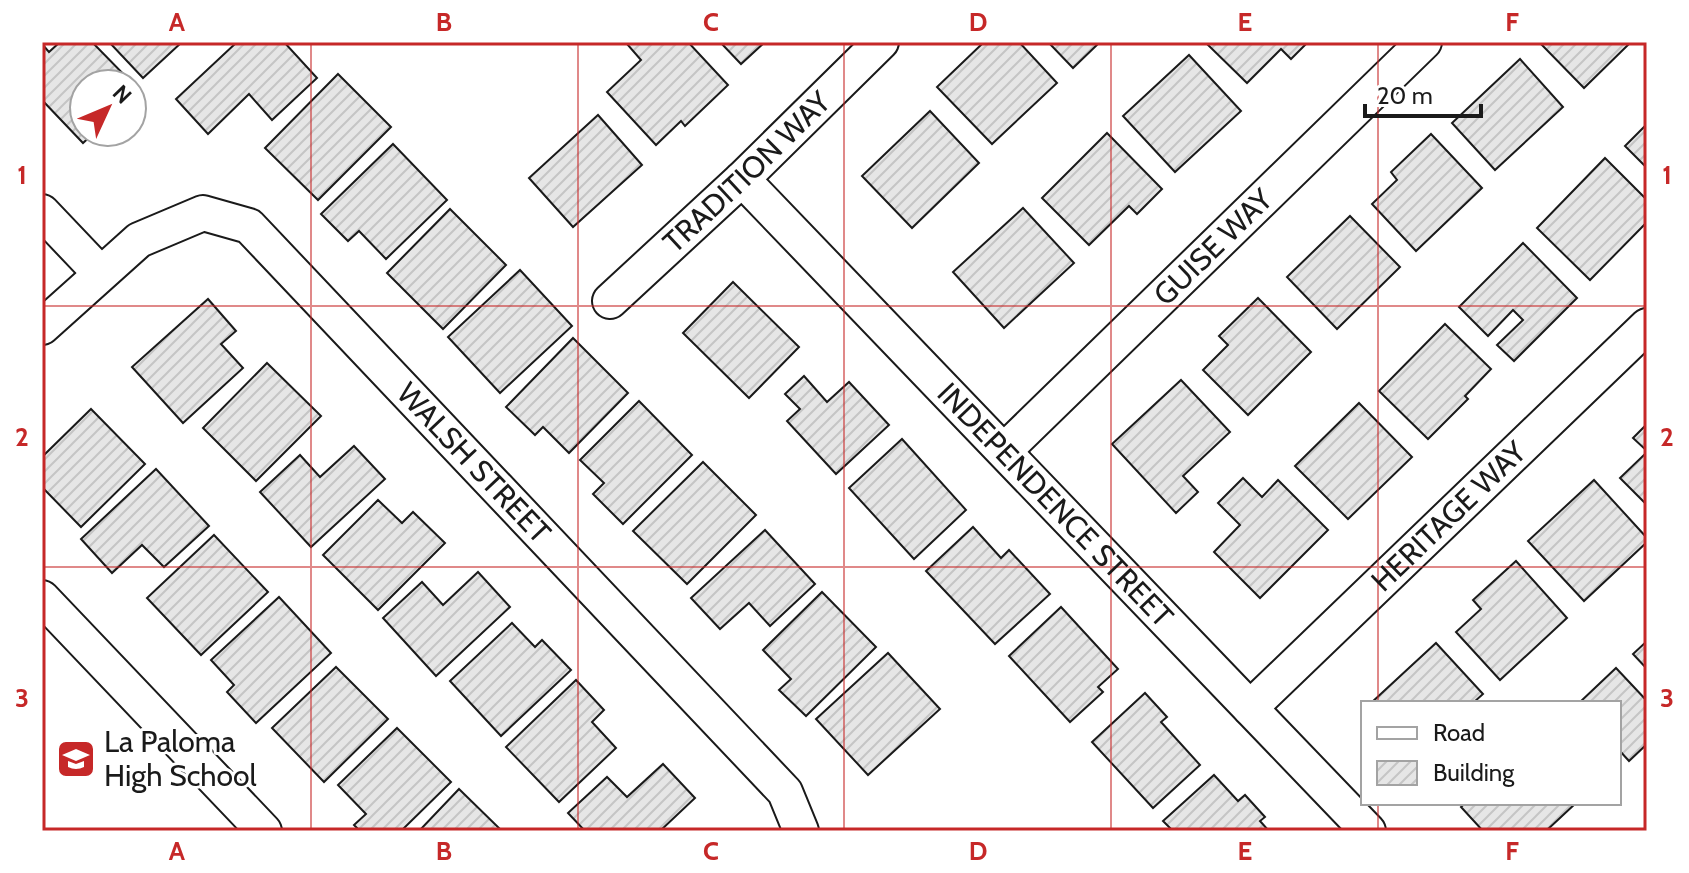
<svg xmlns="http://www.w3.org/2000/svg" width="1689" height="873" font-family="Cabin,sans-serif">
	<defs>
		<pattern id="building-hatch" width="6" height="6" patternUnits="userSpaceOnUse" patternTransform="scale(2)"><rect width="6" height="6" fill="#e6e6e6"/><path d="M-1 1l2-2M0 6l6-6M5 7l2-2" fill="none" stroke="#c5c5c5"/></pattern>
	</defs>
	<rect width="100%" height="100%" fill="#fff"/>
	<g fill="url(#building-hatch)" stroke="#1a1a1a" stroke-width="2">
		<polygon points="60,42 92,42 139,90 132,97 132,84 84,84 84,132 95,132 83,143 42,100 42,44 49,52"/>
		<polygon points="109,42 182,42 143,78"/>
		<polygon points="237,42 284,42 317,78 272,120 249,94 208,134 176,99"/>
		<polygon points="630,42 688,42 728,85 685,126 681,121 656,145 607,92 641,60 627,44"/>
		<polygon points="720,42 765,42 741,64"/>
		<polygon points="984,42 1019,42 1057,83 992,144 937,87"/>
		<polygon points="1048,42 1100,42 1073,68"/>
		<polygon points="1205,42 1308,42 1291,59 1281,49 1247,83"/>
		<polygon points="1539,42 1631,42 1584,88"/>
		<polygon points="1189,55 1241,111 1175,172 1123,116"/>
		<polygon points="1520,59 1563,107 1495,170 1452,123"/>
		<polygon points="338,74 391,127 318,200 265,148"/>
		<polygon points="930,111 979,163 912,228 862,176"/>
		<polygon points="598,115 642,165 573,227 529,178"/>
		<polygon points="1647,124 1647,168 1625,146"/>
		<polygon points="1107,133 1162,189 1137,214 1129,206 1089,245 1042,198"/>
		<polygon points="1431,134 1482,188 1416,251 1372,204 1397,180 1391,172"/>
		<polygon points="393,144 447,200 386,259 359,231 348,241 321,214"/>
		<polygon points="1605,158 1647,200 1647,222 1590,280 1537,228"/>
		<polygon points="1023,208 1074,263 1004,328 953,272"/>
		<polygon points="450,209 506,265 443,329 387,273"/>
		<polygon points="1350,216 1400,267 1337,329 1287,277"/>
		<polygon points="1523,243 1577,298 1514,361 1497,345 1523,320 1513,310 1488,336 1459,307"/>
		<polygon points="520,270 572,326 500,393 448,337"/>
		<polygon points="733,282 799,347 749,398 683,333"/>
		<polygon points="1258,298 1311,352 1248,415 1203,370 1228,345 1219,336"/>
		<polygon points="208,299 236,331 221,344 243,368 183,423 132,367"/>
		<polygon points="1445,324 1491,369 1465,396 1468,399 1428,439 1379,391"/>
		<polygon points="573,338 628,393 569,453 543,427 535,435 506,407"/>
		<polygon points="267,363 321,416 256,481 203,428"/>
		<polygon points="804,376 827,402 849,382 889,425 836,474 787,421 800,409 785,394"/>
		<polygon points="1181,380 1230,432 1183,476 1198,492 1176,513 1112,444"/>
		<polygon points="639,401 692,455 623,524 593,494 604,483 580,460"/>
		<polygon points="1359,403 1412,457 1348,519 1295,466"/>
		<polygon points="91,409 145,464 81,527 42,487 42,457"/>
		<polygon points="1647,424 1647,451 1633,438"/>
		<polygon points="902,439 966,510 914,559 849,488"/>
		<polygon points="354,446 385,479 311,547 260,492 300,455 320,477"/>
		<polygon points="1647,452 1647,505 1620,478"/>
		<polygon points="703,462 756,515 687,584 633,531"/>
		<polygon points="156,469 209,526 164,567 142,545 112,573 81,539"/>
		<polygon points="1243,478 1262,497 1278,480 1328,530 1260,598 1214,552 1240,525 1218,503"/>
		<polygon points="1594,480 1647,538 1647,542 1584,601 1528,541"/>
		<polygon points="378,500 402,523 413,512 445,543 378,610 323,555"/>
		<polygon points="973,527 1001,558 1009,550 1050,594 995,644 926,571"/>
		<polygon points="765,530 815,584 770,626 749,603 720,629 691,598"/>
		<polygon points="214,535 268,592 201,655 147,598"/>
		<polygon points="1516,561 1567,618 1500,680 1456,632 1481,609 1473,600"/>
		<polygon points="478,572 510,607 436,676 383,618 422,582 443,605"/>
		<polygon points="822,592 876,647 806,716 779,690 791,679 763,650"/>
		<polygon points="279,597 331,653 256,723 227,692 234,685 211,660"/>
		<polygon points="1061,607 1118,669 1098,687 1103,692 1070,722 1009,656"/>
		<polygon points="512,623 535,647 542,640 571,670 501,736 450,681"/>
		<polygon points="1647,641 1647,669 1633,654"/>
		<polygon points="1436,643 1483,694 1473,703 1371,703"/>
		<polygon points="888,653 940,709 868,775 816,719"/>
		<polygon points="336,667 388,719 324,782 272,728"/>
		<polygon points="1616,668 1647,701 1647,744 1629,761 1619,750 1619,703 1579,703"/>
		<polygon points="576,680 604,710 592,722 616,748 559,802 506,747"/>
		<polygon points="1145,693 1167,717 1161,722 1200,765 1153,808 1092,742"/>
		<polygon points="397,728 451,782 401,831 360,831 354,825 366,814 338,785"/>
		<polygon points="663,764 695,798 660,831 585,831 568,813 607,777 627,797"/>
		<polygon points="1214,775 1238,801 1245,795 1265,817 1260,821 1269,831 1173,831 1163,821"/>
		<polygon points="459,789 502,831 419,831"/>
		<polygon points="1465,803 1576,803 1546,831 1483,831 1461,807"/>
	</g>
	<g fill="none" stroke-linecap="round" stroke-linejoin="round">
		<defs>
			<g id="street">
				<path id="s1" d="M742,179L1368,831"/>
				<polyline points="42,212 100,273"/>
				<path id="s2" d="M610,301L742,179L881,42"/>
				<path id="s3" d="M42,327L139,240L203,213L249,226L785,792L801,831"/>
				<path id="s4" d="M1004,451L1424,42"/>
				<polyline points="42,598 264,831"/>
				<path id="s5" d="M1250,708L1647,326"/>
			</g>
		</defs>
		<use href="#street" stroke="#1a1a1a" stroke-width="38"/>
		<use href="#street" stroke="#fff" stroke-width="34"/>
	</g>
	<path fill="none" stroke="#c62828" stroke-width="2" stroke-opacity="0.55" d="M311,42V831M578,42V831M844,42V831M1111,42V831M1378,42V703M42,306H1647M42,567H1647M1378,803V831"/>
	<defs>
		<symbol id="school-square" viewBox="-11 -11 22 22"><rect x="-9" y="-9" width="18" height="18" rx="4" fill="#c62828" stroke="#fff"/><path d="M0-5L7-2L0 1L-7-2ZM-4 1L0 2.5L4 1V4Q0 6-4 4Z" fill="#fff"/></symbol>
	</defs>
	<g fill-rule="evenodd">
		<use href="#school-square" x="54" y="737" width="44" height="44"/>
	</g>
	<g text-anchor="middle" stroke-width="6" stroke-linejoin="round" paint-order="stroke">
		<g font-size="30" fill="#1a1a1a" stroke="#fff">
			<text dy="10" stroke="none"><textPath href="#s2" startOffset="188">TRADITION WAY</textPath></text>
			<text dy="10" stroke="none"><textPath href="#s4" startOffset="292">GUISE WAY</textPath></text>
			<text dy="10" stroke="none"><textPath href="#s3" startOffset="574">WALSH STREET</textPath></text>
			<text dy="10" stroke="none"><textPath href="#s1" startOffset="452">INDEPENDENCE STREET</textPath></text>
			<text dy="10" stroke="none"><textPath href="#s5" startOffset="276">HERITAGE WAY</textPath></text>
		</g>
		<g font-size="30" fill="#1a1a1a" stroke="#fff" text-anchor="start">
			<text x="104" y="752">La Paloma<tspan x="104" dy="34">High School</tspan></text>
		</g>
	</g>
	<rect width="1689" height="873" fill="none" stroke="#ffffff" stroke-width="88"/>
	<rect x="1361" y="701" width="260" height="104" fill="#ffffff" stroke="#a3a3a3" stroke-width="2"/>
	<rect x="1377" y="727" width="40" height="12" fill="#ffffff" stroke="#a3a3a3" stroke-width="2"/>
	<text x="1433" y="741" font-size="24" fill="#1a1a1a">Road</text>
	<rect x="1377" y="761" width="40" height="24" fill="url(#building-hatch)" stroke="#a3a3a3" stroke-width="2"/>
	<text x="1433" y="781" font-size="24" fill="#1a1a1a">Building</text>
	<g transform="translate(108 108) rotate(46)"><circle r="38" fill="#ffffff" stroke="#a3a3a3" stroke-width="2"/>
	<path d="M0-6L14 30L0 20L-14 30Z" fill="#c62828"/>
	<text y="-12" font-size="22" font-weight="bold" text-anchor="middle" fill="#1a1a1a">N</text>
	</g>
	<path d="M1365 104v12h116v-12" fill="none" stroke="#1a1a1a" stroke-width="4"/>
	<text x="1377" y="104" font-size="24" fill="#1a1a1a" stroke="#ffffff" stroke-width="6" paint-order="stroke">20 m</text>
	<rect x="44" y="44" width="1601" height="785" fill="none" stroke="#c62828" stroke-width="3"/>
	<g font-size="26" text-anchor="middle" font-weight="bold" fill="#c62828">
		<text x="177" y="31">A</text>
		<text x="444" y="31">B</text>
		<text x="711" y="31">C</text>
		<text x="978" y="31">D</text>
		<text x="1245" y="31">E</text>
		<text x="1512" y="31">F</text>
		<text x="22" y="184">1</text>
		<text x="1667" y="184">1</text>
		<text x="22" y="446">2</text>
		<text x="1667" y="446">2</text>
		<text x="22" y="707">3</text>
		<text x="1667" y="707">3</text>
		<text x="177" y="860">A</text>
		<text x="444" y="860">B</text>
		<text x="711" y="860">C</text>
		<text x="978" y="860">D</text>
		<text x="1245" y="860">E</text>
		<text x="1512" y="860">F</text>
	</g>
</svg>
